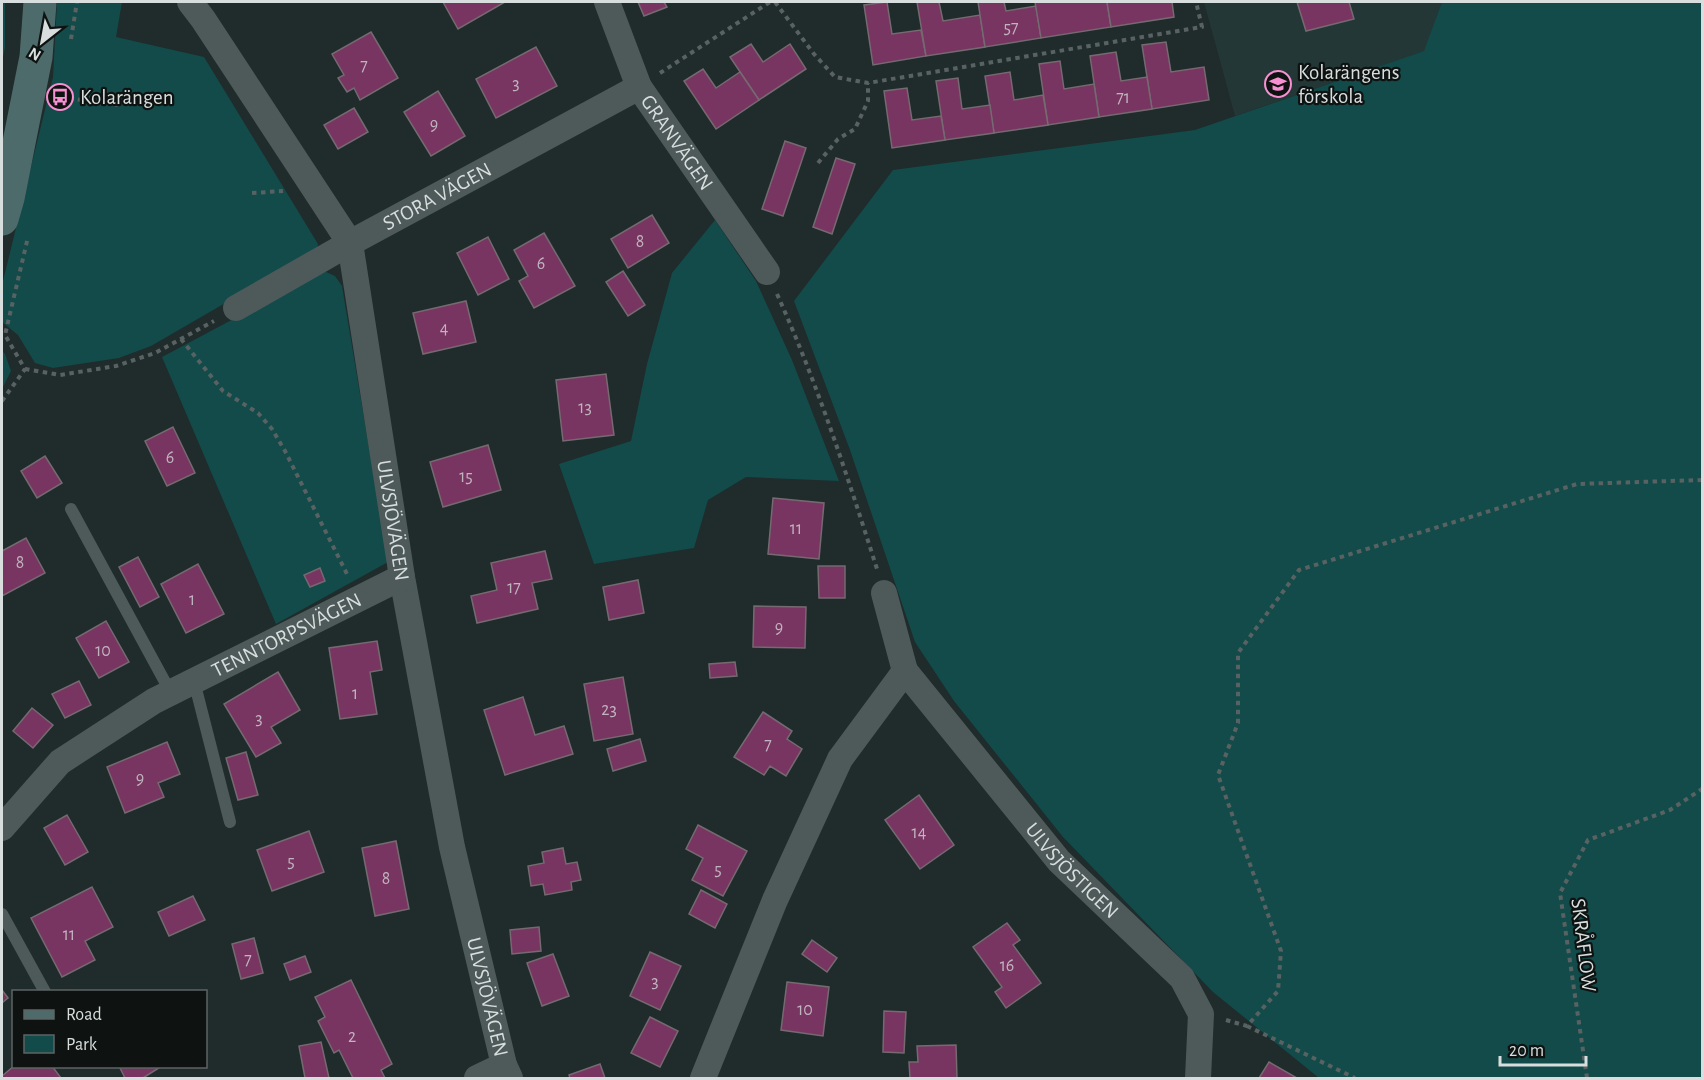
<svg xmlns="http://www.w3.org/2000/svg" width="1704" height="1080" font-family="'Alegreya Sans',sans-serif">
	<rect width="100%" height="100%" fill="#202b2b"/>
	<polygon fill="#233736" points="1204,2 1442,2 1425,51 1235,116"/>
	<g fill="#124b4a">
		<polygon points="2,2 5,2 5,48 2,62"/>
		<polygon points="57,2 122,2 116,37 204,57 318,244 317,250 151,346 119,358 53,368 35,363 18,335 2,322 2,285 53,77"/>
		<polygon points="1442,2 1702,2 1702,1078 1319,1078 1213,992 1063,837 954,701 915,642 850,450 794,301 893,170 1195,130 1424,51"/>
		<polygon points="715,220 756,281 792,360 839,481 746,477 708,500 694,548 594,564 559,464 631,441 647,364 672,273"/>
		<polygon points="324,271 335,276 342,286 388,562 276,624 162,357"/>
		<polygon points="2,351 5,354 11,371 2,389"/>
	</g>
	<g fill="#793562" stroke="#746a70" stroke-width="1.5">
		<polygon points="443,2 505,2 458,29"/>
		<polygon points="638,2 664,2 667,7 644,16"/>
		<polygon points="887,2 892,34 921,30 926,56 873,65 864,5"/>
		<polygon points="917,2 939,2 943,21 980,15 985,47 926,56"/>
		<polygon points="978,2 1004,2 1006,11 1036,6 1041,38 985,47"/>
		<polygon points="1035,2 1107,2 1111,27 1041,38"/>
		<polygon points="1107,2 1172,2 1174,17 1111,27"/>
		<polygon points="1297,2 1349,2 1354,19 1306,31"/>
		<polygon points="371,32 398,78 360,100 354,88 347,92 338,78 344,75 332,54"/>
		<polygon points="1166,42 1171,72 1204,67 1209,100 1152,109 1142,45"/>
		<polygon points="751,44 763,62 790,44 806,69 759,100 730,57"/>
		<polygon points="536,47 557,86 496,118 476,79"/>
		<polygon points="1116,52 1121,81 1147,77 1152,109 1099,117 1090,56"/>
		<polygon points="1060,61 1064,89 1094,84 1099,117 1048,125 1039,64"/>
		<polygon points="703,69 716,88 740,72 759,100 716,129 684,81"/>
		<polygon points="1010,72 1014,100 1043,95 1048,125 994,133 985,76"/>
		<polygon points="958,78 962,109 990,105 994,133 945,140 936,81"/>
		<polygon points="907,88 912,120 941,116 945,140 892,148 884,91"/>
		<polygon points="438,91 465,136 431,156 404,112"/>
		<polygon points="354,108 368,132 338,149 324,125"/>
		<polygon points="785,141 806,148 783,216 762,209"/>
		<polygon points="836,158 855,164 832,234 813,227"/>
		<polygon points="652,215 669,243 628,268 611,239"/>
		<polygon points="544,233 575,286 534,308 519,281 528,276 514,250"/>
		<polygon points="488,237 509,279 478,295 457,253"/>
		<polygon points="623,271 645,305 628,316 606,282"/>
		<polygon points="466,301 476,342 423,354 413,313"/>
		<polygon points="606,374 614,435 563,441 556,380"/>
		<polygon points="173,427 195,473 167,486 145,441"/>
		<polygon points="488,445 501,490 443,507 430,462"/>
		<polygon points="45,456 62,483 37,498 21,471"/>
		<polygon points="773,498 824,503 819,559 768,554"/>
		<polygon points="26,538 45,573 2,596 2,551"/>
		<polygon points="545,551 552,579 532,583 538,609 477,623 471,596 497,590 491,563"/>
		<polygon points="138,557 159,597 140,607 119,567"/>
		<polygon points="198,564 224,614 186,633 161,584"/>
		<polygon points="818,566 845,566 845,598 819,598"/>
		<polygon points="320,568 325,581 310,587 304,575"/>
		<polygon points="638,580 644,613 609,620 603,587"/>
		<polygon points="754,606 806,607 805,648 753,647"/>
		<polygon points="106,621 129,662 99,678 76,638"/>
		<polygon points="377,641 382,670 370,672 377,714 340,719 329,648"/>
		<polygon points="735,662 737,676 710,678 709,664"/>
		<polygon points="278,672 300,710 271,727 281,743 256,757 224,704"/>
		<polygon points="623,677 633,734 594,741 584,684"/>
		<polygon points="79,681 91,705 65,718 52,694"/>
		<polygon points="523,697 535,735 564,726 573,754 505,775 484,710"/>
		<polygon points="32,708 53,725 33,748 13,731"/>
		<polygon points="763,712 792,731 787,739 802,749 786,776 770,766 764,775 734,757"/>
		<polygon points="640,739 646,761 613,771 607,749"/>
		<polygon points="167,742 180,774 158,783 164,797 125,813 107,767"/>
		<polygon points="246,752 258,795 238,800 226,758"/>
		<polygon points="919,795 954,845 920,869 885,820"/>
		<polygon points="67,815 88,852 65,865 44,828"/>
		<polygon points="698,825 747,851 723,896 692,880 703,858 686,849"/>
		<polygon points="309,831 324,872 272,891 257,850"/>
		<polygon points="396,841 409,909 375,916 362,848"/>
		<polygon points="563,848 566,864 577,862 581,880 571,882 572,890 545,895 543,884 531,886 528,866 544,863 542,852"/>
		<polygon points="92,887 113,927 85,941 95,960 62,977 31,918"/>
		<polygon points="701,890 727,904 715,928 689,914"/>
		<polygon points="193,896 205,920 169,936 158,912"/>
		<polygon points="1007,923 1020,940 1013,945 1041,983 1006,1008 995,992 1002,987 973,947"/>
		<polygon points="539,927 541,951 512,954 510,930"/>
		<polygon points="254,938 263,973 241,979 232,944"/>
		<polygon points="812,940 837,958 827,972 802,954"/>
		<polygon points="650,952 681,966 660,1010 630,996"/>
		<polygon points="553,954 569,996 542,1006 527,963"/>
		<polygon points="305,956 311,972 290,980 284,964"/>
		<polygon points="351,980 392,1064 381,1070 385,1078 353,1078 339,1050 334,1053 318,1021 325,1017 315,997"/>
		<polygon points="787,982 829,987 823,1036 781,1030"/>
		<polygon points="2,990 8,998 2,1003"/>
		<polygon points="884,1011 906,1012 904,1053 883,1052"/>
		<polygon points="650,1017 678,1031 660,1067 631,1053"/>
		<polygon points="321,1042 329,1078 305,1078 299,1046"/>
		<polygon points="956,1045 957,1078 910,1078 909,1062 918,1062 917,1046"/>
		<polygon points="1269,1062 1297,1078 1259,1078"/>
		<polygon points="600,1064 605,1078 570,1078 569,1075"/>
		<polygon points="14,1066 52,1066 61,1078 2,1078 2,1076"/>
		<polygon points="119,1066 162,1066 143,1078 125,1078"/>
	</g>
	<g fill="none" stroke-linecap="round" stroke-linejoin="round">
		<g stroke="#586262" stroke-width="4" stroke-dasharray="4.5 4.5" stroke-linecap="butt">
			<polyline points="775,2 814,54 835,77 868,83 1202,27 1196,2"/>
			<polyline points="71,39 77,2"/>
			<polyline points="660,73 770,2"/>
			<polyline points="60,97 118,105"/>
			<polyline points="818,163 838,139 855,129 868,101 868,83"/>
			<polyline points="252,193 283,191"/>
			<path d="M777,294C818,385 847,475 877,569"/>
			<polyline points="181,339 223,391 258,413 272,429 285,451 347,574"/>
			<polyline points="25,369 60,375 116,366 155,353 214,321"/>
			<polyline points="2,401 25,369 5,335 28,237"/>
			<polyline points="1226,1020 1247,1026 1278,991 1281,951 1218,775 1238,723 1238,653 1299,570 1577,484 1702,480"/>
			<polyline points="1247,1026 1355,1078"/>
			<polyline points="1587,1078 1560,893 1588,840 1670,810 1702,789"/>
		</g>
		<g stroke="#4e5a5a" stroke-width="12">
			<polyline points="71,509 171,693"/>
			<polyline points="194,681 230,822"/>
			<polyline points="2,914 45,992"/>
		</g>
		<g stroke="#4e5a5a" stroke-width="26">
			<path id="s1" d="M190,2L203,19L350,243L402,577L452,847L504,1065L510,1078"/>
			<path id="s2" d="M607,2L639,87L767,272"/>
			<path id="s3" d="M236,308L350,243L639,87"/>
			<polyline points="884,593 905,671"/>
			<path id="s4" d="M2,828L60,762L154,701L402,577"/>
			<polyline points="477,1078 504,1065"/>
			<path id="s5" d="M703,1078L775,900L840,759L905,671L1059,861L1182,978L1201,1014L1198,1078"/>
		</g>
		<polyline stroke="#4e6b6b" stroke-width="33" points="2,219 8,198 36,57 40,2"/>
	</g>
	<defs>
		<symbol id="school-ring" viewBox="-11 -11 22 22"><circle r="9.5" fill="#0e1312" stroke="#f690d0" stroke-width="1.5"/><path d="M0-5L7-2L0 1L-7-2ZM-4 1L0 2.5L4 1V4Q0 6-4 4Z" fill="#f690d0"/></symbol>
		<symbol id="bus-ring" viewBox="-11 -11 22 22"><circle r="9.5" fill="#0e1312" stroke="#f690d0" stroke-width="1.5"/><path d="M-5-6H5V4H4V6H2V4H-2V6H-4V4H-5ZM-3.5-4V0h7V-4ZM-3.5 1.2v1.5H-2V1.2ZM2 1.2v1.5H3.5V1.2Z" fill="#f690d0"/></symbol>
	</defs>
	<g fill-rule="evenodd">
		<use href="#school-ring" x="1263" y="69" width="30" height="30"/>
		<use href="#bus-ring" x="45" y="82" width="30" height="30"/>
	</g>
	<g text-anchor="middle" stroke-width="4.5" stroke-linejoin="round" paint-order="stroke">
		<g font-size="18" fill="#c0b4be">
			<text x="1011" y="33">57</text>
			<text x="364" y="71">7</text>
			<text x="516" y="89">3</text>
			<text x="1123" y="103">71</text>
			<text x="434" y="130">9</text>
			<text x="640" y="247">8</text>
			<text x="541" y="269">6</text>
			<text x="444" y="334">4</text>
			<text x="585" y="413">13</text>
			<text x="170" y="463">6</text>
			<text x="466" y="482">15</text>
			<text x="796" y="534">11</text>
			<text x="20" y="568">8</text>
			<text x="514" y="593">17</text>
			<text x="192" y="605">1</text>
			<text x="779" y="633">9</text>
			<text x="103" y="656">10</text>
			<text x="355" y="699">1</text>
			<text x="609" y="715">23</text>
			<text x="259" y="724">3</text>
			<text x="768" y="750">7</text>
			<text x="140" y="784">9</text>
			<text x="919" y="838">14</text>
			<text x="291" y="867">5</text>
			<text x="718" y="875">5</text>
			<text x="386" y="884">8</text>
			<text x="69" y="940">11</text>
			<text x="248" y="965">7</text>
			<text x="1007" y="971">16</text>
			<text x="655" y="987">3</text>
			<text x="805" y="1015">10</text>
			<text x="352" y="1042">2</text>
		</g>
		<g font-size="21" fill="#d7dedd" stroke="#0e1312" text-anchor="start">
			<text x="1298" y="79">Kolarängens<tspan x="1298" dy="24">förskola</tspan></text>
			<text x="80" y="104">Kolarängen</text>
		</g>
		<g font-size="21" fill="#d7dedd" stroke="#0e1312">
			<text dy="7" stroke="none"><textPath href="#s2" startOffset="158">GRANVÄGEN</textPath></text>
			<text dy="7" stroke="none"><textPath href="#s3" startOffset="230">STORA VÄGEN</textPath></text>
			<text dy="7" stroke="none"><textPath href="#s1" startOffset="570">ULVSJÖVÄGEN</textPath></text>
			<text dy="7" stroke="none"><textPath href="#s4" startOffset="348">TENNTORPSVÄGEN</textPath></text>
			<text dy="7" stroke="none"><textPath href="#s5" startOffset="717">ULVSJÖSTIGEN</textPath></text>
			<text transform="translate(1584 945) rotate(83)" y="7">SKRÅFLOW</text>
			<text dy="7" stroke="none"><textPath href="#s1" startOffset="1056">ULVSJÖVÄGEN</textPath></text>
		</g>
	</g>
	<rect width="1704" height="1080" fill="none" stroke="#d7dedd" stroke-width="6"/>
	<rect x="12" y="990" width="195" height="78" fill="#0e1312" stroke="#5e6463" stroke-width="1.5"/>
	<rect x="24" y="1010" width="30" height="9" fill="#4e6b6b" stroke="#5e6463" stroke-width="1.5"/>
	<text x="66" y="1020" font-size="18" fill="#d7dedd">Road</text>
	<rect x="24" y="1035" width="30" height="18" fill="#124b4a" stroke="#5e6463" stroke-width="1.5"/>
	<text x="66" y="1050" font-size="18" fill="#d7dedd">Park</text>
	<g transform="translate(42 42) rotate(211)" stroke="#0e1312" stroke-width="4.5" paint-order="stroke">
	<path d="M0-4.5L10 22L0 15L-10 22Z" fill="#d7dedd"/>
	<text y="-9" font-size="16" font-weight="bold" text-anchor="middle" fill="#d7dedd">N</text>
	</g>
	<path d="M1500 1056v9h86v-9" fill="none" stroke="#d7dedd" stroke-width="3"/>
	<text x="1509" y="1056" font-size="18" fill="#d7dedd" stroke="#0e1312" stroke-width="4.5" paint-order="stroke">20 m</text>
</svg>
